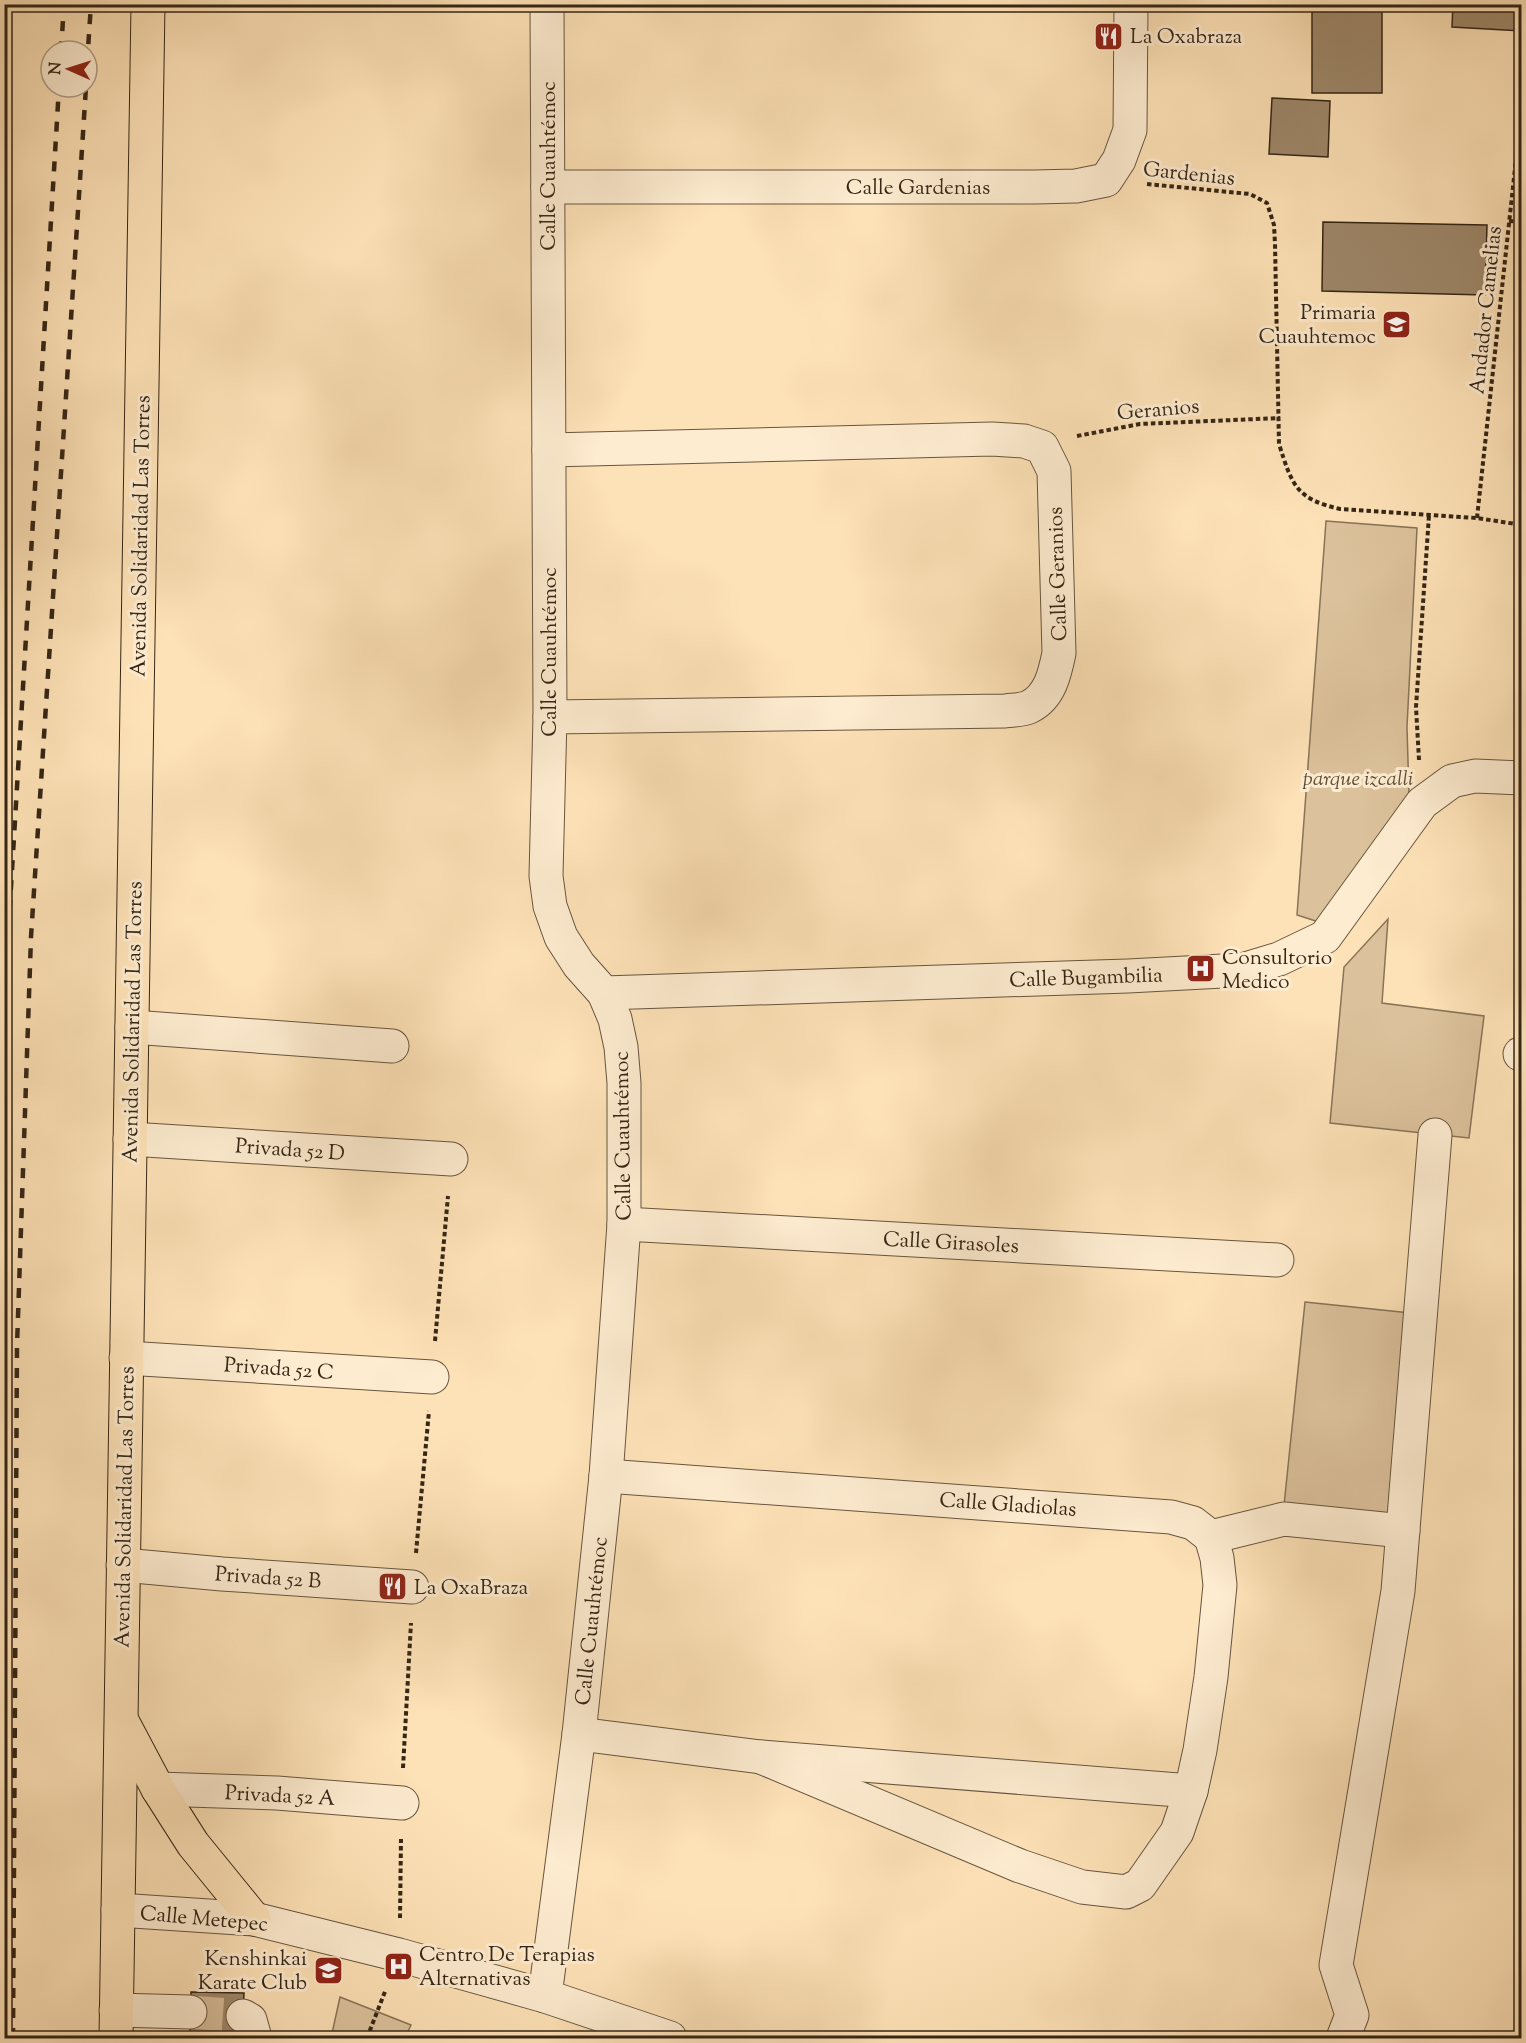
<svg xmlns="http://www.w3.org/2000/svg" width="1526" height="2043" font-family="'Sorts Mill Goudy',serif">
	<rect width="100%" height="100%" fill="#fee2b7"/>
	<filter id="stains"><feTurbulence type="fractalNoise" baseFrequency=".00333" numOctaves="4"/><feColorMatrix values="0 0 0 0 .2 0 0 0 0 .09 0 0 0 0 .02 0 0 0 .5 -.17"/></filter>
	<radialGradient id="worn" r=".72"><stop offset=".6" stop-color="#630" stop-opacity="0"/><stop offset="1" stop-color="#630" stop-opacity=".3"/></radialGradient>
	<g fill="#dcc29c" stroke="#887459" stroke-width="1.5">
		<polygon points="1326,521 1417,528 1407,727 1409,795 1319,922 1297,915"/>
		<polygon points="1388,919 1382,1003 1484,1016 1469,1138 1330,1123 1344,967"/>
		<polygon points="1305,1302 1420,1314 1399,1527 1283,1515"/>
		<polygon points="340,1997 411,2025 405,2038 331,2038"/>
	</g>
	<g fill="#9e886a" stroke="#352616" stroke-width="1.5">
		<rect x="1312" y="4" width="70" height="89"/>
		<polygon points="1453,4 1522,4 1522,31 1452,27"/>
		<polygon points="1272,98 1330,101 1328,157 1269,154"/>
		<polygon points="1323,222 1487,225 1485,295 1322,291"/>
		<polygon points="191,1992 244,1993 242,2038 190,2038"/>
	</g>
	<g fill="none" stroke-linecap="round" stroke-linejoin="round">
		<polyline stroke="#d6bc97" stroke-width="33" stroke-dasharray="33 16" stroke-linecap="butt" points="190,2012 243,2016"/>
		<defs>
			<g id="minor">
				<polyline points="548,187 1035,187 1076,186 1106,180 1119,160 1130,130 1131,4"/>
				<path d="M549,450L992,439L1024,441L1042,447L1054,471L1059,653C1055,673 1050,697 1029,707C1023,710 1012,710 1005,711L550,717"/>
				<polyline points="604,993 1128,976 1242,970 1279,959 1325,937 1422,803 1452,781 1475,776 1522,778"/>
				<polyline points="132,1027 392,1046"/>
				<polyline points="1520,1054 1522,1054"/>
				<polyline points="130,1139 451,1159"/>
				<polyline points="624,1224 1277,1260"/>
				<polyline points="126,1358 432,1377"/>
				<polyline points="606,1476 1171,1517 1193,1523 1211,1537 1284,1519 1403,1531"/>
				<polyline points="123,1565 222,1574 412,1587"/>
				<polyline points="579,1734 761,1757 1191,1791"/>
				<polyline points="761,1757 1020,1866 1082,1887 1126,1892 1140,1885 1177,1832 1191,1791 1200,1750 1211,1677 1220,1585 1217,1558 1211,1537"/>
				<polyline points="158,1789 277,1793 402,1803"/>
				<polyline points="118,1910 254,1919 399,1955 545,1996 670,2038"/>
				<polyline points="545,1996 579,1734 606,1476 624,1224 624,1083 621,1047 615,1019 604,993 579,965 561,937 550,906 546,876 550,717 547,4"/>
				<polyline points="116,2010 190,2012"/>
				<polyline points="243,2016 250,2020 255,2038"/>
				<polyline points="1343,2038 1352,2015 1336,1965 1398,1591 1435,1135"/>
			</g>
			<g id="major">
				<polyline points="122,1721 158,1789 193,1844 254,1919"/>
				<polyline points="116,2038 148,4"/>
			</g>
		</defs>
		<use href="#minor" stroke="#67553e" stroke-width="35"/>
		<use href="#major" stroke="#352616" stroke-width="35"/>
		<g stroke="#352616" stroke-width="4" stroke-dasharray="4.5 3" stroke-linecap="butt">
			<path d="M1147,184L1250,194L1267,203L1274,225L1275,244L1279,444C1292,485 1296,499 1340,509L1477,518L1522,525"/>
			<polyline points="1509,221 1522,222"/>
			<polyline points="1077,436 1140,424 1280,418"/>
			<polyline points="1477,518 1522,104"/>
			<polyline points="1419,760 1416,707 1429,515"/>
			<polyline points="435,1341 448,1196"/>
			<polyline points="416,1553 429,1411"/>
			<polyline points="403,1768 411,1623"/>
			<polyline points="400,1918 401,1839"/>
			<polyline points="367,2038 386,1989"/>
		</g>
		<use href="#minor" stroke="#feecd0" stroke-width="33"/>
		<use href="#major" stroke="#fee2b7" stroke-width="33"/>
		<g stroke="#352616" stroke-width="4.5" stroke-dasharray="10 10" stroke-linecap="butt">
			<polyline points="61,51 64,4"/>
			<polyline points="87,64 91,4"/>
			<polyline points="4,1050 8,937 59,87"/>
			<polyline points="13,2038 17,1346 31,937 86,87"/>
		</g>
	</g>
	<defs>
		<symbol id="restaurant-square" viewBox="-11 -11 22 22"><rect x="-9" y="-9" width="18" height="18" rx="4" fill="#8f2418" stroke="#feecd0"/><path d="M-5-6h1v4h1v-4h1v4h1v-4h1v5L-1.5 .5V6h-2V.5L-5-1ZM5-6V6H3V1.5H1.5Q1.5-4 5-6Z" fill="#fff"/></symbol>
		<symbol id="school-square" viewBox="-11 -11 22 22"><rect x="-9" y="-9" width="18" height="18" rx="4" fill="#8f2418" stroke="#feecd0"/><path d="M0-5L7-2L0 1L-7-2ZM-4 1L0 2.5L4 1V4Q0 6-4 4Z" fill="#fff"/></symbol>
		<symbol id="hospital-square" viewBox="-11 -11 22 22"><rect x="-9" y="-9" width="18" height="18" rx="4" fill="#8f2418" stroke="#feecd0"/><path d="M-5-5h3v3.5h4V-5h3V5h-3V1.5h-4V5h-3Z" fill="#fff"/></symbol>
	</defs>
	<g fill-rule="evenodd">
		<use href="#restaurant-square" x="1092" y="20" width="33" height="33"/>
		<use href="#school-square" x="1380" y="308" width="33" height="33"/>
		<use href="#hospital-square" x="1184" y="952" width="33" height="33"/>
		<use href="#restaurant-square" x="376" y="1570" width="33" height="33"/>
		<use href="#hospital-square" x="382" y="1950" width="33" height="33"/>
		<use href="#school-square" x="312" y="1954" width="33" height="33"/>
	</g>
	<g text-anchor="middle" stroke-width="6" stroke-linejoin="round" paint-order="stroke">
		<g font-size="21" fill="#352616" stroke="#feecd0" text-anchor="start">
			<text x="1130" y="43">La Oxabraza</text>
			<text x="1376" y="319" text-anchor="end">Primaria<tspan x="1376" dy="24">Cuauhtemoc</tspan></text>
			<text x="1222" y="964">Consultorio<tspan x="1222" dy="24">Medico</tspan></text>
			<text x="414" y="1594">La OxaBraza</text>
			<text x="419" y="1961">Centro De Terapias<tspan x="419" dy="24">Alternativas</tspan></text>
			<text x="307" y="1965" text-anchor="end">Kenshinkai<tspan x="307" dy="24">Karate Club</tspan></text>
		</g>
		<g font-size="21" fill="#352616" stroke="#feecd0">
			<text transform="translate(548 166) rotate(-90)" y="7">Calle Cuauhtémoc</text>
			<text transform="translate(1189 173) rotate(6)" y="7">Gardenias</text>
			<text x="918" y="194">Calle Gardenias</text>
			<text transform="translate(1485 310) rotate(-84)" y="7">Andador Camelias</text>
			<text transform="translate(1158 409) rotate(-5)" y="7">Geranios</text>
			<text transform="translate(140 536) rotate(-89)" y="7">Avenida Solidaridad Las Torres</text>
			<text transform="translate(1057 574) rotate(-92)" y="7">Calle Geranios</text>
			<text transform="translate(549 652) rotate(-90)" y="7">Calle Cuauhtémoc</text>
			<text transform="translate(1086 977) rotate(-2)" y="7">Calle Bugambilia</text>
			<text transform="translate(132 1022) rotate(-89)" y="7">Avenida Solidaridad Las Torres</text>
			<text transform="translate(622 1136) rotate(-91)" y="7">Calle Cuauhtémoc</text>
			<text transform="translate(290 1149) rotate(4)" y="7">Privada 52 D</text>
			<text transform="translate(951 1242) rotate(3)" y="7">Calle Girasoles</text>
			<text transform="translate(279 1368) rotate(4)" y="7">Privada 52 C</text>
			<text transform="translate(1008 1504) rotate(4)" y="7">Calle Gladiolas</text>
			<text transform="translate(124 1507) rotate(-89)" y="7">Avenida Solidaridad Las Torres</text>
			<text transform="translate(268 1577) rotate(4)" y="7">Privada 52 B</text>
			<text transform="translate(591 1621) rotate(-84)" y="7">Calle Cuauhtémoc</text>
			<text transform="translate(280 1795) rotate(3)" y="7">Privada 52 A</text>
			<text transform="translate(204 1918) rotate(5)" y="7">Calle Metepec</text>
		</g>
		<g font-size="21" font-style="italic" fill="#5f4d38" stroke="#feecd0">
			<text x="1358" y="785">parque izcalli</text>
		</g>
	</g>
	<rect width="1526" height="2043" fill="none" stroke="#fee2b7" stroke-width="24"/>
	<rect x="6" y="6" width="1514" height="2031" fill="none" stroke="#352616" stroke-width="3"/>
	<rect x="12" y="12" width="1502" height="2019" fill="none" stroke="#352616" stroke-width="1.5"/>
	<g transform="translate(69 69) rotate(273)"><circle r="28" fill="#feecd0" stroke="#ae9d86" stroke-width="1.5"/>
	<path d="M0-4.5L10 22L0 15L-10 22Z" fill="#8f2418"/>
	<text y="-9" font-size="16" font-weight="bold" text-anchor="middle" fill="#352616">N</text>
	</g>
	<rect width="100%" height="100%" filter="url(#stains)"/>
	<rect width="100%" height="100%" fill="url(#worn)"/>
</svg>
